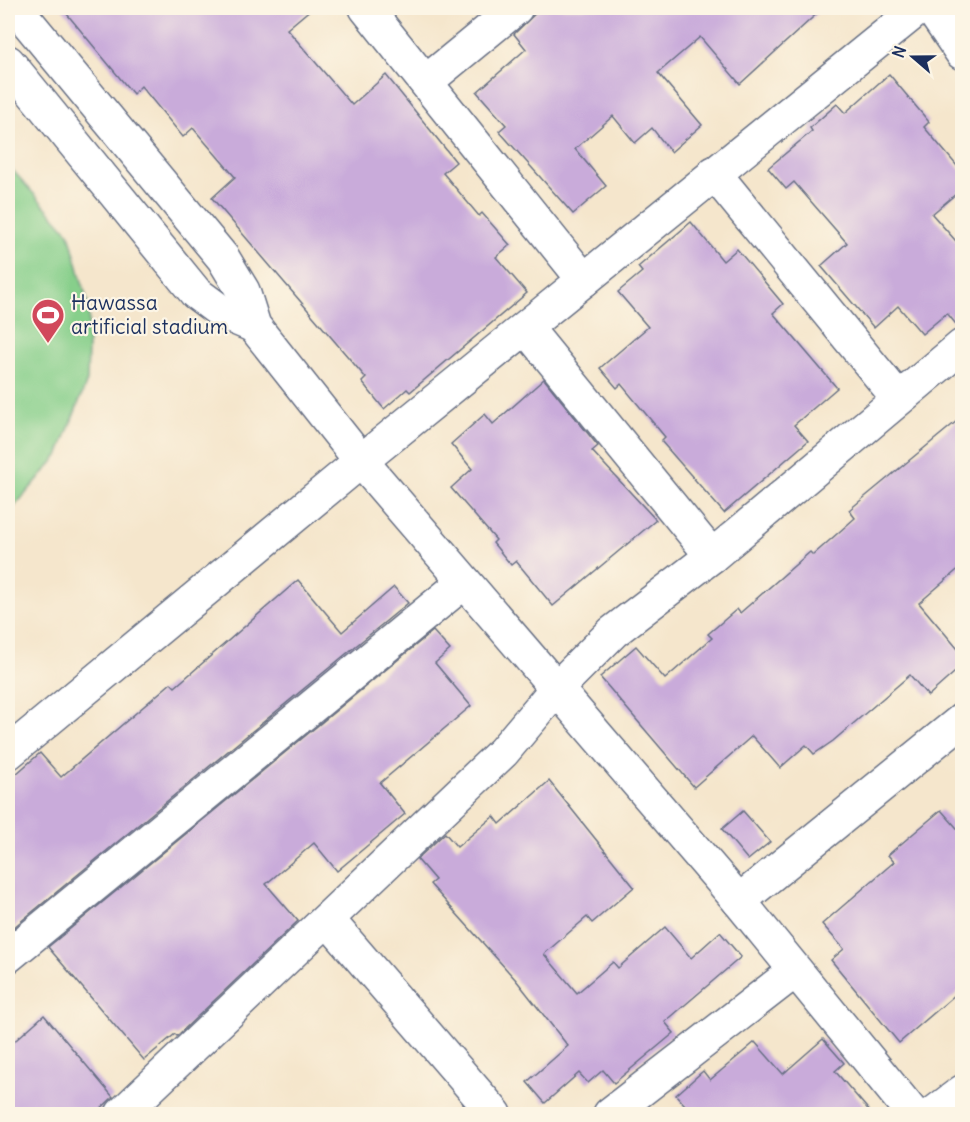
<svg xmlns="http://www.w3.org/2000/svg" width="970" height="1122" font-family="Delius,sans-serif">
	<rect width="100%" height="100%" fill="#fcf5e5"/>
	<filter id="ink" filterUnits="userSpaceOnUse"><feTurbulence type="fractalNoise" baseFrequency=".0167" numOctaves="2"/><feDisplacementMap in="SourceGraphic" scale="12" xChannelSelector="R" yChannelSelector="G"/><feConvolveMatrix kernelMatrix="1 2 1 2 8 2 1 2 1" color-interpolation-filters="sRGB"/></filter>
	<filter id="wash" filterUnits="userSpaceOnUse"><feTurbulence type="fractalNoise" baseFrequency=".008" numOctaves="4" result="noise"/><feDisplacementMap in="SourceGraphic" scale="24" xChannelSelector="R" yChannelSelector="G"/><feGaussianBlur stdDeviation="1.35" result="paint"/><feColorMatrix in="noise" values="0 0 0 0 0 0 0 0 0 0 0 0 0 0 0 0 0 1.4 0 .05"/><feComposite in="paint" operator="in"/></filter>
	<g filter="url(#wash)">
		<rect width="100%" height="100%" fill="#f5e6cc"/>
		<polygon fill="#87cf8b" stroke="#517f74" stroke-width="1.5" points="8,165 69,233 89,308 87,381 58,456 8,514"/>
		<g id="blocks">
			<g fill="#c9abda">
				<polygon points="62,8 312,8 287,29 352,105 386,75 456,162 443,173 479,216 482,213 510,245 496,257 527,293 410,392 407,389 384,409 362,382 366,378 212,198 235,177 193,128 183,137 141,86 133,94"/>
				<polygon points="541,8 823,8 740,84 700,37 658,73 702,125 671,152 652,128 635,143 613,116 575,149 606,186 573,214 499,131 506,125 477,92 526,49 514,34"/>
				<polygon points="889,74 929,122 924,127 963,173 963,188 932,214 963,249 963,328 959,328 947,313 922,334 898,306 874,328 821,266 847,243 794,182 786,189 768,168 812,131 810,128 837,104 845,113"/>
				<polygon points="691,222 723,261 737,249 783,304 773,313 837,388 794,425 808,441 724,513 661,441 665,437 621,384 617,388 600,368 648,327 618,292 642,272 638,267"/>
				<polygon points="544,379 598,446 592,451 656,520 553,606 516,561 511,565 493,543 496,540 451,488 472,469 451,444 485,414 493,424"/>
				<polygon points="963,416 963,565 919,603 963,655 963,665 928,696 910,675 833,741 814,754 806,745 780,768 752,736 694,787 600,677 636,646 665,679 712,638 708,634 737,609 740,613 810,552 813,555 855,518 849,510"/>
				<polygon points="298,580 342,632 394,587 408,603 8,932 8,781 40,753 61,777 171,683 175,687"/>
				<polygon points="433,631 450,650 435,663 471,706 380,783 405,814 337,871 314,843 266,884 298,921 177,1036 175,1034 144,1060 48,947"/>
				<polygon points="549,781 634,887 592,923 587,917 544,954 577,993 613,962 618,968 665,927 691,958 720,932 741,957 665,1022 674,1033 614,1083 603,1070 588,1083 579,1073 545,1103 527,1082 568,1046 516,980 430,884 435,880 417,859 445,833 457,847 494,816 500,824"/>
				<polygon points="941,810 963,835 963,988 899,1043 831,960 844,949 822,924 894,862 888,855"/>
				<polygon points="743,811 770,842 748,860 722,829"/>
				<polygon points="44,1015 113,1097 95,1114 8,1114 8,1047"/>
				<polygon points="823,1039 844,1063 835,1071 872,1114 693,1114 676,1095 703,1071 710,1080 755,1042 783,1074"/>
			</g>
		</g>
	</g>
	<g filter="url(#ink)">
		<use href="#blocks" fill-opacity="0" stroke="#676f84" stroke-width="1.5"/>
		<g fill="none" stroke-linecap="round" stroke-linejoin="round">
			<defs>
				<g id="minor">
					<polyline points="366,8 584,280"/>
					<polyline points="931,8 962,53"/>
					<polyline points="427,81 516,8"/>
					<polyline points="714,173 898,398"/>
					<polyline points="526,328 712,556"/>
					<polyline points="8,753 361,461 919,8"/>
					<polyline points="739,901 962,720"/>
					<polyline points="328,920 495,1114"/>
					<polyline points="8,956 464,582"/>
					<polyline points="122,1114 503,752 557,688 613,632 712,556 962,346"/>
					<polyline points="610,1114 795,971"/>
					<polyline points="933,1114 962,1092"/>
				</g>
				<g id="tertiary">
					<polyline points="16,8 223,258 243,291 254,326 361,461 739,901 913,1114"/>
					<polyline points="8,62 196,293 223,313 254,326"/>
				</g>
			</defs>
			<use href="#minor" stroke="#676f84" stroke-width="36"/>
			<use href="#tertiary" stroke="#676f84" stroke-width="36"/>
			<use href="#minor" stroke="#fff" stroke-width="33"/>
			<use href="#tertiary" stroke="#fff" stroke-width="33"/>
		</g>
	</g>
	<defs>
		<symbol id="stadium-pin" viewBox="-11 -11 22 30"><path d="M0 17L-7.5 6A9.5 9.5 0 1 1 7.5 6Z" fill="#d1495b" stroke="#fcf5e5"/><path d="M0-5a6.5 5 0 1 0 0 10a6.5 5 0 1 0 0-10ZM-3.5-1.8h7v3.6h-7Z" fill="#fff"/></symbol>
	</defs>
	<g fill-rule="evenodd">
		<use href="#stadium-pin" x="29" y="296" width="38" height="52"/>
	</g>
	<g text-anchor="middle" stroke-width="4.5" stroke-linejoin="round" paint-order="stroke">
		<g font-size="21" fill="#1b2f5e" stroke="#fcf5e5" text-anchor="start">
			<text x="71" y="310">Hawassa<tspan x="71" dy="24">artificial stadium</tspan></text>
		</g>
	</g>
	<rect width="970" height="1122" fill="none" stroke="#fcf5e5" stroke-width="30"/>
	<g transform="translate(913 57) rotate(290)" stroke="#fcf5e5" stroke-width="4.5" paint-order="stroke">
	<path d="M0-4.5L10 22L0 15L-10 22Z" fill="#1b2f5e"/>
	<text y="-9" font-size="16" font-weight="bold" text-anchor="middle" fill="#1b2f5e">N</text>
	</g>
</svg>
